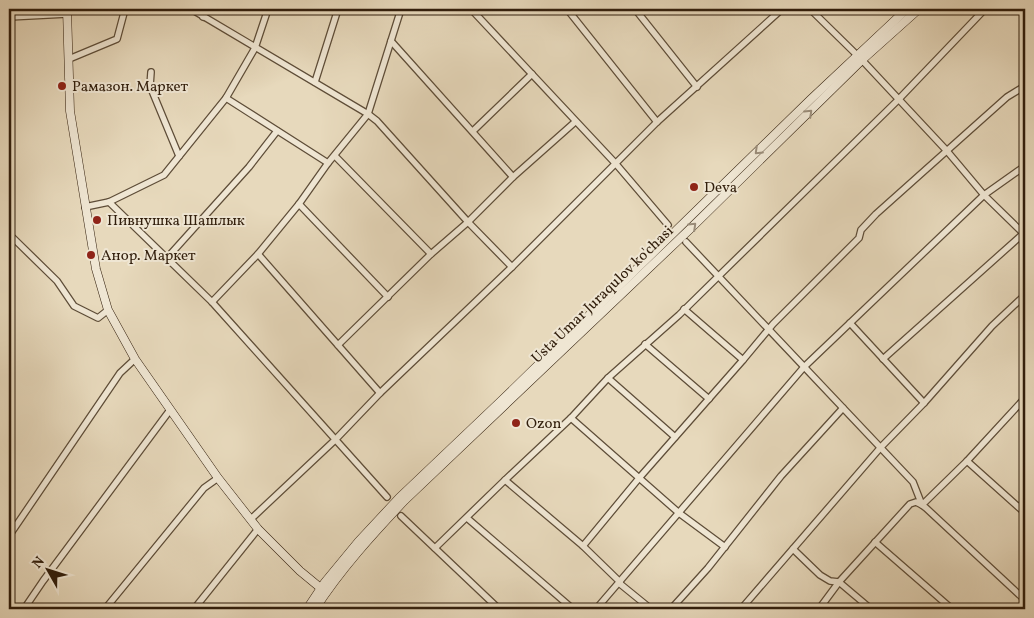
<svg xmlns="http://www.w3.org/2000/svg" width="1034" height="618" font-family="Vollkorn,serif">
	<rect width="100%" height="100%" fill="#e7d9bc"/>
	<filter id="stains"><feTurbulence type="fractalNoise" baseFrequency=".004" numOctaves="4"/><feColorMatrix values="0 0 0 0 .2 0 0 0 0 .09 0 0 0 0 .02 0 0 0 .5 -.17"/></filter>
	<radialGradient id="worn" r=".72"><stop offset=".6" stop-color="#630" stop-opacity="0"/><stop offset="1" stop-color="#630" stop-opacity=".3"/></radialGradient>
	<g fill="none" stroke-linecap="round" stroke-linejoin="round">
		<defs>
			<g id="minor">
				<polyline points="191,9 368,114 377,121 468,222 512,267"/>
				<polyline points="471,9 616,164 668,225"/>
				<polyline points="567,9 657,122"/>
				<polyline points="635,9 697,87"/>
				<polyline points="810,9 862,60 947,151 984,195 1025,235"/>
				<polyline points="9,17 67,14"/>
				<polyline points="203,17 206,9"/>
				<polyline points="391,41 513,177"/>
				<polyline points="69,59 117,39 125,9"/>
				<polyline points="151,72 150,86 179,156"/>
				<polyline points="315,82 338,9"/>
				<polyline points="9,97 9,139"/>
				<polyline points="226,98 328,163"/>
				<polyline points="473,131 532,74"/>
				<polyline points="335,156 431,254"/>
				<polyline points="109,202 212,302 387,497"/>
				<polyline points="299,204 388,297"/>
				<polyline points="85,207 109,202 164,175 226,98 255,48 268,9"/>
				<polyline points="9,234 57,281 74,306 98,318 108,310"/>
				<polyline points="686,242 913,482 922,505 926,508 1025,600"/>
				<polyline points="258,254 380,393"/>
				<polyline points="167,258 249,167 277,131"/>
				<polyline points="212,302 258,254 299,204 328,163 368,114 401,9"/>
				<polyline points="684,309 743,360"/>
				<polyline points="850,323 924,403"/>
				<polyline points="645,344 709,399"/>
				<polyline points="338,345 431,254 468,222 513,177 575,122"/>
				<polyline points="883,359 1024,233"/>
				<polyline points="608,378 675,437"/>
				<polyline points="571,418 679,513 725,547"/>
				<polyline points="967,461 1025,513"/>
				<polyline points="505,480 583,546 620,582"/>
				<polyline points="1019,507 1025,501"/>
				<polyline points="401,516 499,609"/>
				<polyline points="467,518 573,609"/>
				<polyline points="251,519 335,440 380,393 512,267 657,122 782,9"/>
				<polyline points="9,536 120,373 135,359"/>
				<polyline points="875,542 952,609"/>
				<polyline points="583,546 640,477 743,360 773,324 859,238 861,230 876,214 1007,97 1025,86"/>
				<polyline points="435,548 505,480 571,418 608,378 679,315 898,100 985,9"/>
				<polyline points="793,549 820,575 830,581 839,582 871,609"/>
				<polyline points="619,583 651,609"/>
				<polyline points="24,609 43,581 170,410"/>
				<polyline points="105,609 204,488 218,478"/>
				<polyline points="194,609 258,529"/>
				<polyline points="596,609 804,367 984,195 1025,166"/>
				<polyline points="671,609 708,568 781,476 843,408"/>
				<polyline points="741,609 881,447 924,403 992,326 1025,295"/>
				<polyline points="819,609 839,582 910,504 916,502 922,505 967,461 1025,398"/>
			</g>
			<g id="secondary">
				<polyline points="67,9 70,111 96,269 108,310 135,359 218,478 258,529 300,571 323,590"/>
				<polyline points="307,609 325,582 358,542 399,498 501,401 811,99 907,9"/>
				<path d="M315,609C341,569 372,535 405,500L689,230L862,60L919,9"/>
			</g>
		</defs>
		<use href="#minor" stroke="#5e4d38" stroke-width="8"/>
		<use href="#secondary" stroke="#311e0c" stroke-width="9"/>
		<use href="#minor" stroke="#efe6d3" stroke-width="5.5"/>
		<use href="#secondary" stroke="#efe6d3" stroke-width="8"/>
	</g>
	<defs><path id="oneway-chevron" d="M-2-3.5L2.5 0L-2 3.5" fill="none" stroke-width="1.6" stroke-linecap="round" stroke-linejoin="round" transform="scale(1.25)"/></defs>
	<g stroke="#9a8c79">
		<use href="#oneway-chevron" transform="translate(809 113) rotate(-44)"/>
		<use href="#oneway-chevron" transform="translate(758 151) rotate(136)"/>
		<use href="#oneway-chevron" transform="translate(693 226) rotate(-44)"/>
	</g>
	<g fill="#8f2418" stroke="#efe6d3" stroke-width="2">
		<circle cx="62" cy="86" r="5"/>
		<circle cx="694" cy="187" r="5"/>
		<circle cx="97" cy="220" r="5"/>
		<circle cx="91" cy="255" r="5"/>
		<circle cx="516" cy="423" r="5"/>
	</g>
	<g text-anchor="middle" stroke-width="4" stroke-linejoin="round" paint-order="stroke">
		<g font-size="15" fill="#311e0c" stroke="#efe6d3" text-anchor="start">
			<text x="72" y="91">Рамазон. Маркет</text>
			<text x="704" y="192">Deva</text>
			<text x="107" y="225">Пивнушка Шашлык</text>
			<text x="101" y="260">Анор. Маркет</text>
			<text x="526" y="428">Ozon</text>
		</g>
		<g font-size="15" fill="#311e0c" stroke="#efe6d3">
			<text transform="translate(602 294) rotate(-44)" y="5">Usta Umar Juraqulov ko'chasi</text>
		</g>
	</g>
	<rect width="1034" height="618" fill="none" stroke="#e7d9bc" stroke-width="30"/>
	<rect x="10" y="10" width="1014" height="598" fill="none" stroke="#311e0c" stroke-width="2.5"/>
	<rect x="15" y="15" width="1004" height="588" fill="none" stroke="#311e0c"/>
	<g transform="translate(48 570) rotate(309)" stroke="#efe6d3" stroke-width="4" paint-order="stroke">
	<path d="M0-4L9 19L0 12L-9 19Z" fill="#311e0c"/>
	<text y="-8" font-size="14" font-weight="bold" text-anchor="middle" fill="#311e0c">N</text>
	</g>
	<rect width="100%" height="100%" filter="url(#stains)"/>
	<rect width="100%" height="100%" fill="url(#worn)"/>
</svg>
